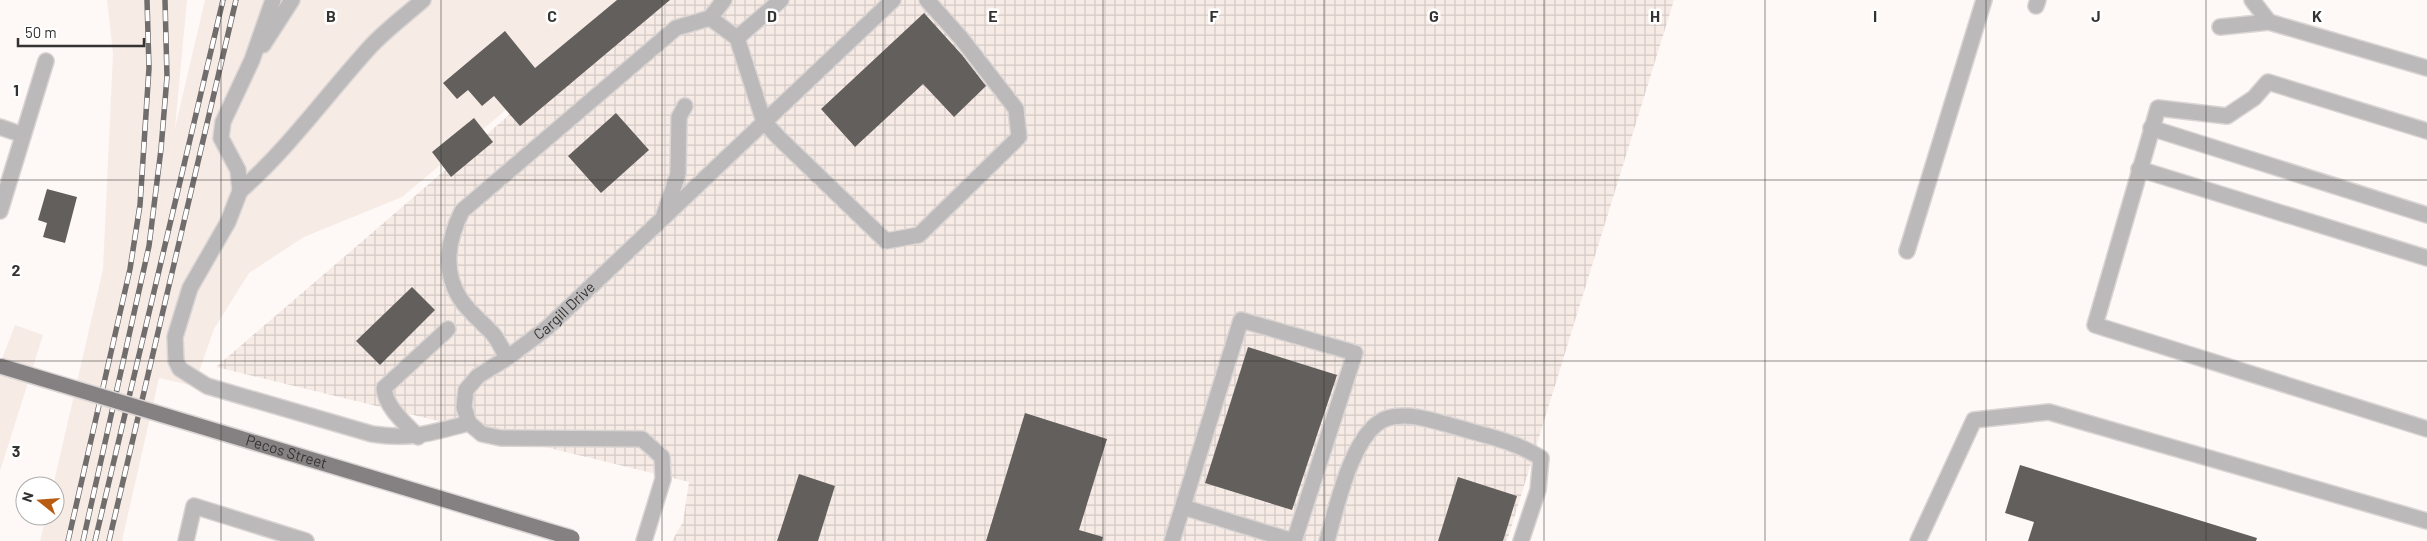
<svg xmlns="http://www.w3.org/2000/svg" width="2427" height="541" font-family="Barlow,sans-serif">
	<defs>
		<pattern id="industrial-grid" width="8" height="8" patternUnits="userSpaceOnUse" patternTransform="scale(1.25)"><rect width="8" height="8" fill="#f7ebe5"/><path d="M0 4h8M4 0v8" fill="none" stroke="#d4cac5"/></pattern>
	</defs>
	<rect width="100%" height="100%" fill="#fef9f7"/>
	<g fill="#f7ebe5">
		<polygon points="107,0 187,0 175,128 205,0 277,0 262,35 282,0 637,0 402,197 304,237 249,273 214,329 194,386 159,378 122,541 40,541 46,516 55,516 55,486 53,486 103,269 113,53"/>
		<polygon points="15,325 43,335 0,471 0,364"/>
	</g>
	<polygon fill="url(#industrial-grid)" points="643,0 1674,0 1507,541 672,541 683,522 689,482 216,367"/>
	<g fill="#635f5d">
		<polygon points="617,0 670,0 520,126 494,96 482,106 468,90 457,99 443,83 505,31 535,68"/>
		<polygon points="924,13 962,55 986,86 954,117 923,84 855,147 821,109"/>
		<polygon points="616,113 649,150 601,193 568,156"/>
		<polygon points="474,118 493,142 451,177 432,152"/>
		<polygon points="47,189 77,197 65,243 43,237 47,223 38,220"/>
		<polygon points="412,287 435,310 380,365 356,341"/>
		<polygon points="1248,347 1337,375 1292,510 1205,483"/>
		<polygon points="1025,413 1107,439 1079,530 1103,537 1102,541 986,541"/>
		<polygon points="2020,465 2257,538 2256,541 2028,541 2034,522 2005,513"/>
		<polygon points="799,474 835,486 818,541 777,541"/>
		<polygon points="1458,477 1517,496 1503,541 1438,541"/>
	</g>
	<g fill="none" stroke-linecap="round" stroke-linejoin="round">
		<defs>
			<g id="minor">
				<path d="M273,0L252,60L223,122L221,138L238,170L240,191L228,222L190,288L175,337L176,361L180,369L207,386L372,434C411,440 431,433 469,423"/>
				<polyline points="2252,0 2269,22"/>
				<polyline points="2036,6 2038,0"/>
				<polyline points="710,18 724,0"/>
				<polyline points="2220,27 2269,22 2427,68"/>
				<polyline points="737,38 781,0"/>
				<polyline points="263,45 292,0"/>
				<polyline points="0,127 23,135"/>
				<polyline points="2151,128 2427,215"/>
				<polyline points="2427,131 2268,82 2254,98 2227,116 2158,108 2095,325 2427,429"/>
				<polyline points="2139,169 2427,258"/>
				<path d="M240,191C290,147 327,94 371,46C387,29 406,15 423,0"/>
				<polyline points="0,211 46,61"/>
				<polyline points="664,215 678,174 679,117 685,106"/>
				<polyline points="1907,251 1984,0"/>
				<path d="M507,358C503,351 499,341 493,334C483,323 470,313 461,300C442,272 448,239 462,211L676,28L710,18L737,38L764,122L779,138L886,241L919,235L1019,137L1016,109L961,38L927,0"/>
				<path d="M418,437C405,423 386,408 384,388L448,329"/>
				<polyline points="1183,507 1293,541"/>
				<polyline points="186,541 194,506 306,541"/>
				<path id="s1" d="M644,541L663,479L662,457L642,439L501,438L482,434L469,423L464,407L466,390L478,376L507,358L547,328L893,0"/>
				<polyline points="1172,541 1241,320 1355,353 1294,541"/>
				<path d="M1327,541C1336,509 1353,428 1388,418C1410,412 1435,421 1456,427C1487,436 1514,441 1541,458L1538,490L1521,541"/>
				<polyline points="1918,541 1974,420 2049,412 2427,521"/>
			</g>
		</defs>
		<use href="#minor" stroke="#dad5d4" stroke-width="18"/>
		<use href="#minor" stroke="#bbb9b9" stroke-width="15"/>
		<defs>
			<g id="rail">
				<polyline points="68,541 130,269 140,205 149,68 147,0"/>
				<polyline points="83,541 149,246 161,149 167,77 165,0"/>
				<polyline points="95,541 223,0"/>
				<polyline points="109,541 236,0"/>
			</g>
		</defs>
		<use href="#rail" stroke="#706d6c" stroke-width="5.5"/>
		<use href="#rail" stroke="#fff" stroke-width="4" stroke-dasharray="11" stroke-linecap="butt"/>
		<defs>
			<g id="major-bridge">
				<path id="s2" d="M0,366L572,538"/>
			</g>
		</defs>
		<use href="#major-bridge" stroke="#dad5d4" stroke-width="18" stroke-linecap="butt"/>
		<use href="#major-bridge" stroke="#858182" stroke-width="15"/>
	</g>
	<path fill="none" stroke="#353332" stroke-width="1" stroke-opacity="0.55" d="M221,0V541M441,0V541M662,0V541M883,0V541M1103,0V541M1324,0V541M1544,0V541M1765,0V541M1986,0V541M2206,0V541M0,180H2427M0,361H2427"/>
	<g text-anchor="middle" stroke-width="5" stroke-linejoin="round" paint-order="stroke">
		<g font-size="15" fill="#353332" stroke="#fff">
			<text dy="5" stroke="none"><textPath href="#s1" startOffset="452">Cargill Drive</textPath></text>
			<text dy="5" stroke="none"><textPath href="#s2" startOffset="299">Pecos Street</textPath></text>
		</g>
	</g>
	<g font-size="16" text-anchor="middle" font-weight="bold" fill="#353332" stroke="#fff" stroke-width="5" stroke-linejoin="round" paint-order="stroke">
		<text x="331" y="22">B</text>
		<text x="552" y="22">C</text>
		<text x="772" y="22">D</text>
		<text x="993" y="22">E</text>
		<text x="1214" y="22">F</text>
		<text x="1434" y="22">G</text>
		<text x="1655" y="22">H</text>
		<text x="1875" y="22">I</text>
		<text x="2096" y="22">J</text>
		<text x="2317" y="22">K</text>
		<text x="16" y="96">1</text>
		<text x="16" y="276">2</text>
		<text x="16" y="457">3</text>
	</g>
	<g transform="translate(40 501) rotate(287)"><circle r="24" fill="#ffffff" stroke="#aeadad"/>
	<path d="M0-4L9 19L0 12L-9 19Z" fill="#ba5b12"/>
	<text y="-8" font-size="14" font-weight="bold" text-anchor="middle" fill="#353332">N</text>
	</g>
	<path d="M18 38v8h126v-8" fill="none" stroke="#353332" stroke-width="2.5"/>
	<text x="25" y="38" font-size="15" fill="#353332" stroke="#ffffff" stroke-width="4" paint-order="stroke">50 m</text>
</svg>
